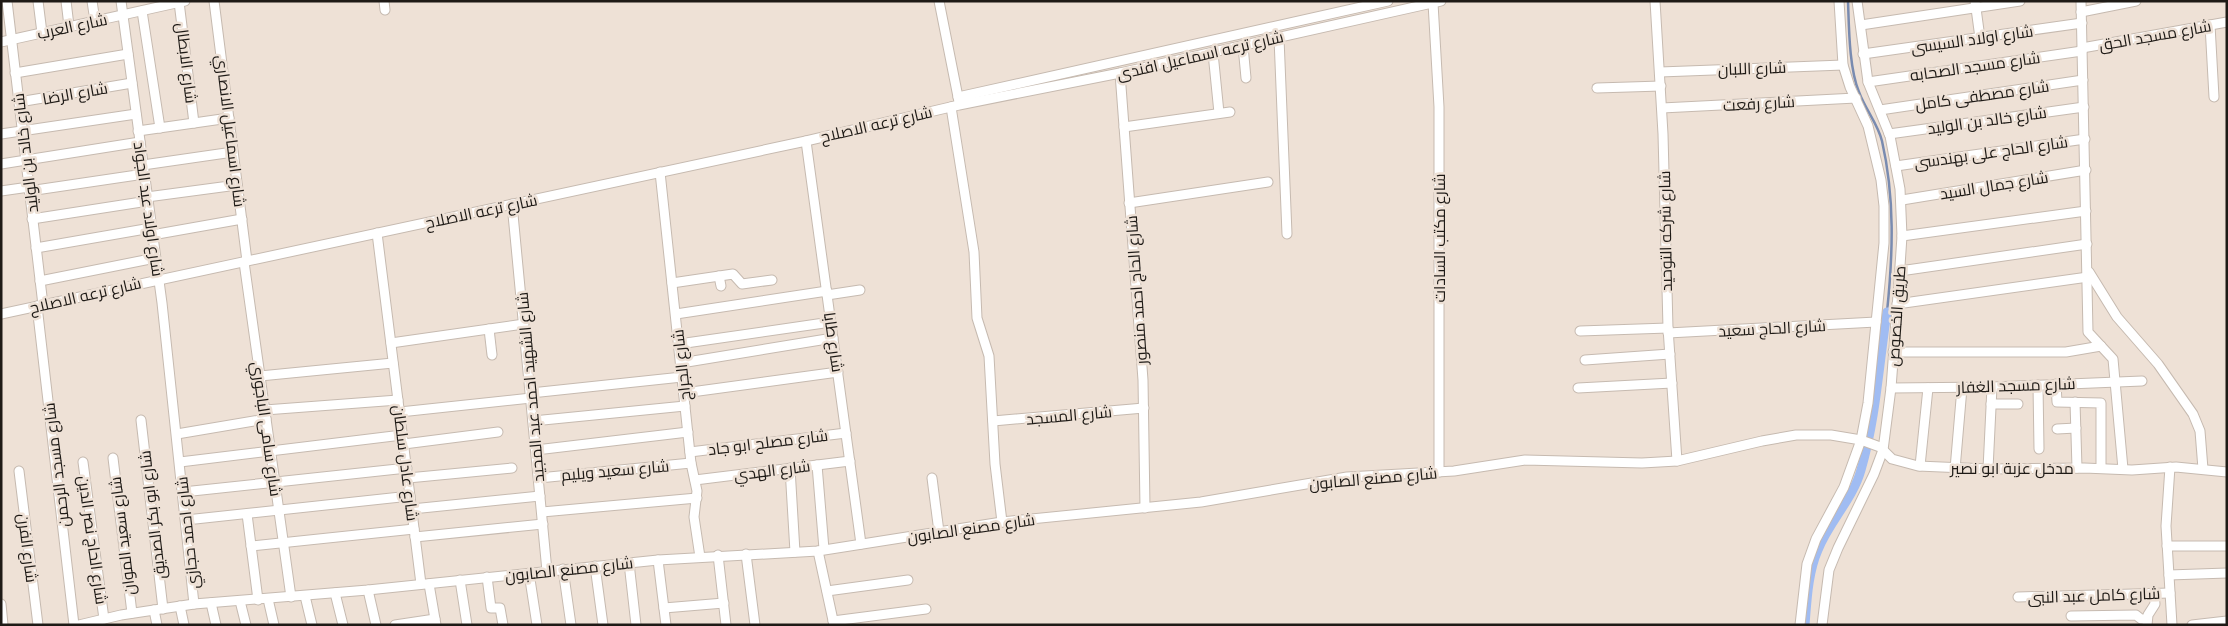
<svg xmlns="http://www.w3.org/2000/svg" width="2228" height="626" font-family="'Public Sans',Cairo,sans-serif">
	<rect width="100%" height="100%" fill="#eee1d6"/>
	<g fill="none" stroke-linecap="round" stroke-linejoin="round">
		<path stroke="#798bb0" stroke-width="2.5" d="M1848,1C1849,27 1849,68 1859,92C1865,109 1878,124 1882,141C1895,198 1893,254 1887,312"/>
		<path stroke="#a0bcf2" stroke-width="9" d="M1805,625C1807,600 1808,573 1818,550C1829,522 1853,499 1861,470C1876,419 1879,364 1887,312"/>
		<defs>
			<g id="minor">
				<polyline points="7,1 43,305"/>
				<polyline points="38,1 42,33"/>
				<polyline points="66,1 69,26"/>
				<polyline points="92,1 95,21"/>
				<polyline points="121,1 162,303 194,604"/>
				<polyline points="214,1 247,261"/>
				<polyline points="384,1 385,10"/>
				<polyline points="939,1 959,102"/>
				<polyline points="1655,1 1663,134 1668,328 1677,461"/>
				<polyline points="1975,1 1980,38"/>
				<polyline points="2081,1 2088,332 2113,359 2123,469"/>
				<polyline points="179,2 194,123"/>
				<polyline points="1433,3 1439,107 1439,472"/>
				<polyline points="142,11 160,128"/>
				<polyline points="2081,12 2136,1"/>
				<polyline points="1861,25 2020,1"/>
				<polyline points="2210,25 2214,97"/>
				<polyline points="1279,38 1287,234"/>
				<polyline points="1,42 185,1"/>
				<polyline points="1243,46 1246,78"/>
				<polyline points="2082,48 2227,22"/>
				<polyline points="1213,53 1219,113"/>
				<polyline points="1863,54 2082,23"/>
				<polyline points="1660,72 1843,65"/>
				<polyline points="15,73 128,54"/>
				<polyline points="1120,73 1143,380 1145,508"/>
				<polyline points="1868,82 2082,51"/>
				<polyline points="1597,88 1661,86"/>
				<polyline points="958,97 1388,1"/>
				<polyline points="19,102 132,83"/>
				<polyline points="951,107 974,252 977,318 989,356 995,464 1002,522"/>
				<polyline points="1662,108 1856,98"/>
				<polyline points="1880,110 2083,80"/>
				<polyline points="1124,127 1230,112"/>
				<polyline points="138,131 229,118"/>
				<polyline points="1,134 136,114"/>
				<polyline points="1889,134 2084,107"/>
				<polyline points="806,141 861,544"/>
				<polyline points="1,164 140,142"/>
				<polyline points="143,165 233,152"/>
				<polyline points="1896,166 2085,139"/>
				<polyline points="660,172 691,463 697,491 694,517 700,557"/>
				<polyline points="1,191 29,187"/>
				<polyline points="29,191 144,174"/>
				<polyline points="147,197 237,185"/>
				<polyline points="1902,200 2086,170"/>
				<polyline points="1129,203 1268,182"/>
				<polyline points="512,204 547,571"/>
				<polyline points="32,219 148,201"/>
				<polyline points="377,233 421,584"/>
				<polyline points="152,235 242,219"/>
				<polyline points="1902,236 2086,211"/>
				<polyline points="36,248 151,228"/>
				<polyline points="244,262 291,597"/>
				<polyline points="1900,271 2087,244"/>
				<polyline points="2089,272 2117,317 2158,364 2193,414 2200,431 2203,469"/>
				<polyline points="719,276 721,286"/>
				<polyline points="40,281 155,258"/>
				<polyline points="672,283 733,274 742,284 772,280"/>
				<polyline points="827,295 860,290"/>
				<polyline points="1897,304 2088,277"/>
				<polyline points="37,306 74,625"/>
				<polyline points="1,314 806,141 959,105 1120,73 1441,1"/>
				<polyline points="676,314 827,291"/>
				<polyline points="489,329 492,355"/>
				<polyline points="1580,331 1668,328"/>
				<polyline points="1668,333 1876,322"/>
				<polyline points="391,343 524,324"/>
				<polyline points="679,344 831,322"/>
				<polyline points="1893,352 2066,352 2101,346"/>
				<polyline points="1585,360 1670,354"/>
				<polyline points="681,363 833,338"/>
				<polyline points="260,376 393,363"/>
				<polyline points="2056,384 2057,402 2101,403 2101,468"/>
				<polyline points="2038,385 2039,449"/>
				<polyline points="1578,388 1672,383"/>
				<polyline points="1891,388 1992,387 2142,381"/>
				<polyline points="531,393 682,377"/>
				<polyline points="684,393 838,372"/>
				<polyline points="2075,402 2077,468"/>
				<polyline points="1991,404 2018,404"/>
				<polyline points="265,410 398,400"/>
				<polyline points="400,412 531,398"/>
				<polyline points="141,420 163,609"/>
				<polyline points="533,421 685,406"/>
				<polyline points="993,421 1144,408"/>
				<polyline points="2057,429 2076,428"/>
				<polyline points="177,434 266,419"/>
				<polyline points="404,444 498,432"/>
				<polyline points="536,450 688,432"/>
				<polyline points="690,452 846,433"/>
				<polyline points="113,458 132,613"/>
				<polyline points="83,462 104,619"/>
				<polyline points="180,462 402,435"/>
				<polyline points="817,465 824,549"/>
				<polyline points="1920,466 1928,388"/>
				<polyline points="2170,467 2166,526 2172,625"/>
				<polyline points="790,468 795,552"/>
				<polyline points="1955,469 1962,388"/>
				<polyline points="1988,469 1992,387"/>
				<polyline points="19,471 38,625"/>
				<polyline points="408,478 512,468"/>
				<polyline points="539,478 691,463"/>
				<polyline points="932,478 939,532"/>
				<polyline points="695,480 850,461"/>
				<polyline points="183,492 407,468"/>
				<polyline points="412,509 540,496"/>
				<polyline points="542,512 697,498"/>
				<polyline points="247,514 258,600"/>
				<polyline points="186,520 410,496"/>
				<polyline points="415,537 543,524"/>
				<polyline points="251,546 414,529"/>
				<polyline points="2167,546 2227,546"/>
				<polyline points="818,551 834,625"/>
				<polyline points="746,554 755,625"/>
				<polyline points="718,555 726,625"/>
				<polyline points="658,560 666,625"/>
				<polyline points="629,563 636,625"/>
				<polyline points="595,566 603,625"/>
				<polyline points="563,569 571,625"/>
				<polyline points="529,573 537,625"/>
				<polyline points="2169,575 2227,573"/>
				<polyline points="487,577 491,608 500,608 503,625"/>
				<polyline points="460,580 467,625"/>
				<polyline points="429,584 436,625"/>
				<polyline points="368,590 376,625"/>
				<polyline points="827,591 908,580"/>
				<polyline points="335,593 343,625"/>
				<polyline points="305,596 312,625"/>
				<polyline points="2018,597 2170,593"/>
				<polyline points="268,599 274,625"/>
				<polyline points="240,601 246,625"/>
				<polyline points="211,603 216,625"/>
				<polyline points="1,604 3,625"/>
				<polyline points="180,606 184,625"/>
				<polyline points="664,608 724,603"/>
				<polyline points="154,610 157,625"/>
				<polyline points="2071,616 2136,615 2141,619 2147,619"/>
				<polyline points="833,621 926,609"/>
				<polyline points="79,625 121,615 194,604 368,590 658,560 818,551 1002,522 1201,502 1347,477 1454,471 1525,460 1642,463 1677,461 1762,441 1796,435 1831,435 1861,440 1880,447 1892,459 1918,466 1988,469 2084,468 2132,470 2176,467 2227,472"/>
				<polyline points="395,625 435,619"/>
				<polyline points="1800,625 1807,564 1816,539 1844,487 1861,440 1868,403 1884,243 1884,206 1881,180 1868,126 1850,87 1843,65 1839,1"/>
				<polyline points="1822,625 1829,570 1838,548 1874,474 1883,450 1891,388 1899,281 1902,236 1900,189 1890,136 1868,82 1857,1"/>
				<polyline points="2147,625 2148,615 2155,604 2154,593"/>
				<polyline points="2192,625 2227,621"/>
			</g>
		</defs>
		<use href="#minor" stroke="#c6bab0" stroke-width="11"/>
		<use href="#minor" stroke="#fff" stroke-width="9"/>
	</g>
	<g text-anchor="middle" stroke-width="5" stroke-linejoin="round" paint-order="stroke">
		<g font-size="16" fill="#1e1a16" stroke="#eee1d6">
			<text transform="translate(72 26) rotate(-12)" y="6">شارع العرب</text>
			<text transform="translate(2155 35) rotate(-10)" y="6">شارع مسجد الحق</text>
			<text transform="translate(1972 39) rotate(-8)" y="6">شارع اولاد السيسى</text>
			<text transform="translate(1200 55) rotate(-13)" y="6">شارع ترعه اسماعيل افندى</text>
			<text transform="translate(187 63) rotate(83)" y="6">شارع الابطال</text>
			<text transform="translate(1975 66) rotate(-8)" y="6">شارع مسجد الصحابه</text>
			<text transform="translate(1752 68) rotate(-2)" y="6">شارع اللبان</text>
			<text transform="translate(75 93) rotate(-10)" y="6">شارع الرضا</text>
			<text transform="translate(1982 95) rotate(-8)" y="6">شارع مصطفى كامل</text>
			<text transform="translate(1759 103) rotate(-3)" y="6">شارع رفعت</text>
			<text transform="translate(1987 120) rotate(-8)" y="6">شارع خالد بن الوليد</text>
			<text transform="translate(876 124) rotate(-13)" y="6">شارع ترعه الاصلاح</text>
			<text transform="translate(231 131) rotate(83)" y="6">شارع اسماعيل الانصاري</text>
			<text transform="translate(1991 152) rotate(-8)" y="6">شارع الحاج على بهندسى</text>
			<text transform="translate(25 153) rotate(-97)" y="6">شارع خالد بن الوليد</text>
			<text transform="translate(1994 185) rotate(-9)" y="6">شارع جمال السيد</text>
			<text transform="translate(149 209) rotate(82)" y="6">شارع اولاد عبد الجواد</text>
			<text transform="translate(481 211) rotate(-12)" y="6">شارع ترعه الاصلاح</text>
			<text transform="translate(1665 231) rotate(-91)" y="6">شارع شركه التوحيد</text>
			<text transform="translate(1439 238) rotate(-90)" y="6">شارع مكتب السادات</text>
			<text transform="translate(1136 290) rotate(-94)" y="6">شارع الحاج احمد منصور</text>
			<text transform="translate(85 295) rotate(-13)" y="6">شارع ترعه الاصلاح</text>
			<text transform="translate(1896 316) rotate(-86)" y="6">طريق الخصوص</text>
			<text transform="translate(1772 328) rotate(-3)" y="6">شارع الحاج سعيد</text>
			<text transform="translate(834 342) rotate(82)" y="6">شارع طابا</text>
			<text transform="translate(681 365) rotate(-96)" y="6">شارع الجراج</text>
			<text transform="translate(2016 385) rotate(-2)" y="6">شارع مسجد الغفار</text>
			<text transform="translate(530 387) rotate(-95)" y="6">شارع الشهيد احمد عبد المجيد</text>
			<text transform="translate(1069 415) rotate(-5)" y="6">شارع المسجد</text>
			<text transform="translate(267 429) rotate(82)" y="6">شارع سامى الباجوري</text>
			<text transform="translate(768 442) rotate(-7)" y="6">شارع مصلح ابو جاد</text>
			<text transform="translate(406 463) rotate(83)" y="6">شارع عادل سلطان</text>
			<text transform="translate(56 465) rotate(-97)" y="6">شارع مسجد الرحمن</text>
			<text x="2012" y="474">مدخل عزبة ابو نصير</text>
			<text transform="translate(615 470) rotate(-5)" y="6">شارع سعيد ويليم</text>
			<text transform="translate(772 470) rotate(-7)" y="6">شارع الهدي</text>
			<text transform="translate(1373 478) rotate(-5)" y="6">شارع مصنع الصابون</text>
			<text transform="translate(152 515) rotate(-97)" y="6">شارع ابو بكر الصديق</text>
			<text transform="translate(971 528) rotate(-8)" y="6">شارع مصنع الصابون</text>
			<text transform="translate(187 533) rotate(-96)" y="6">شارع احمد حجازي</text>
			<text transform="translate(122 536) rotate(-97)" y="6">شارع سعيد الموان</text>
			<text transform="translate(93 540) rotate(82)" y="6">شارع الحاج نصر الدين</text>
			<text transform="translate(28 548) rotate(83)" y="6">شارع الفرن</text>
			<text transform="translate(569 569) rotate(-6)" y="6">شارع مصنع الصابون</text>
			<text transform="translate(2094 595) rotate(-2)" y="6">شارع كامل عبد النبى</text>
		</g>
	</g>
	<rect width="2228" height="626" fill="none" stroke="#1e1a16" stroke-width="5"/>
</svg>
